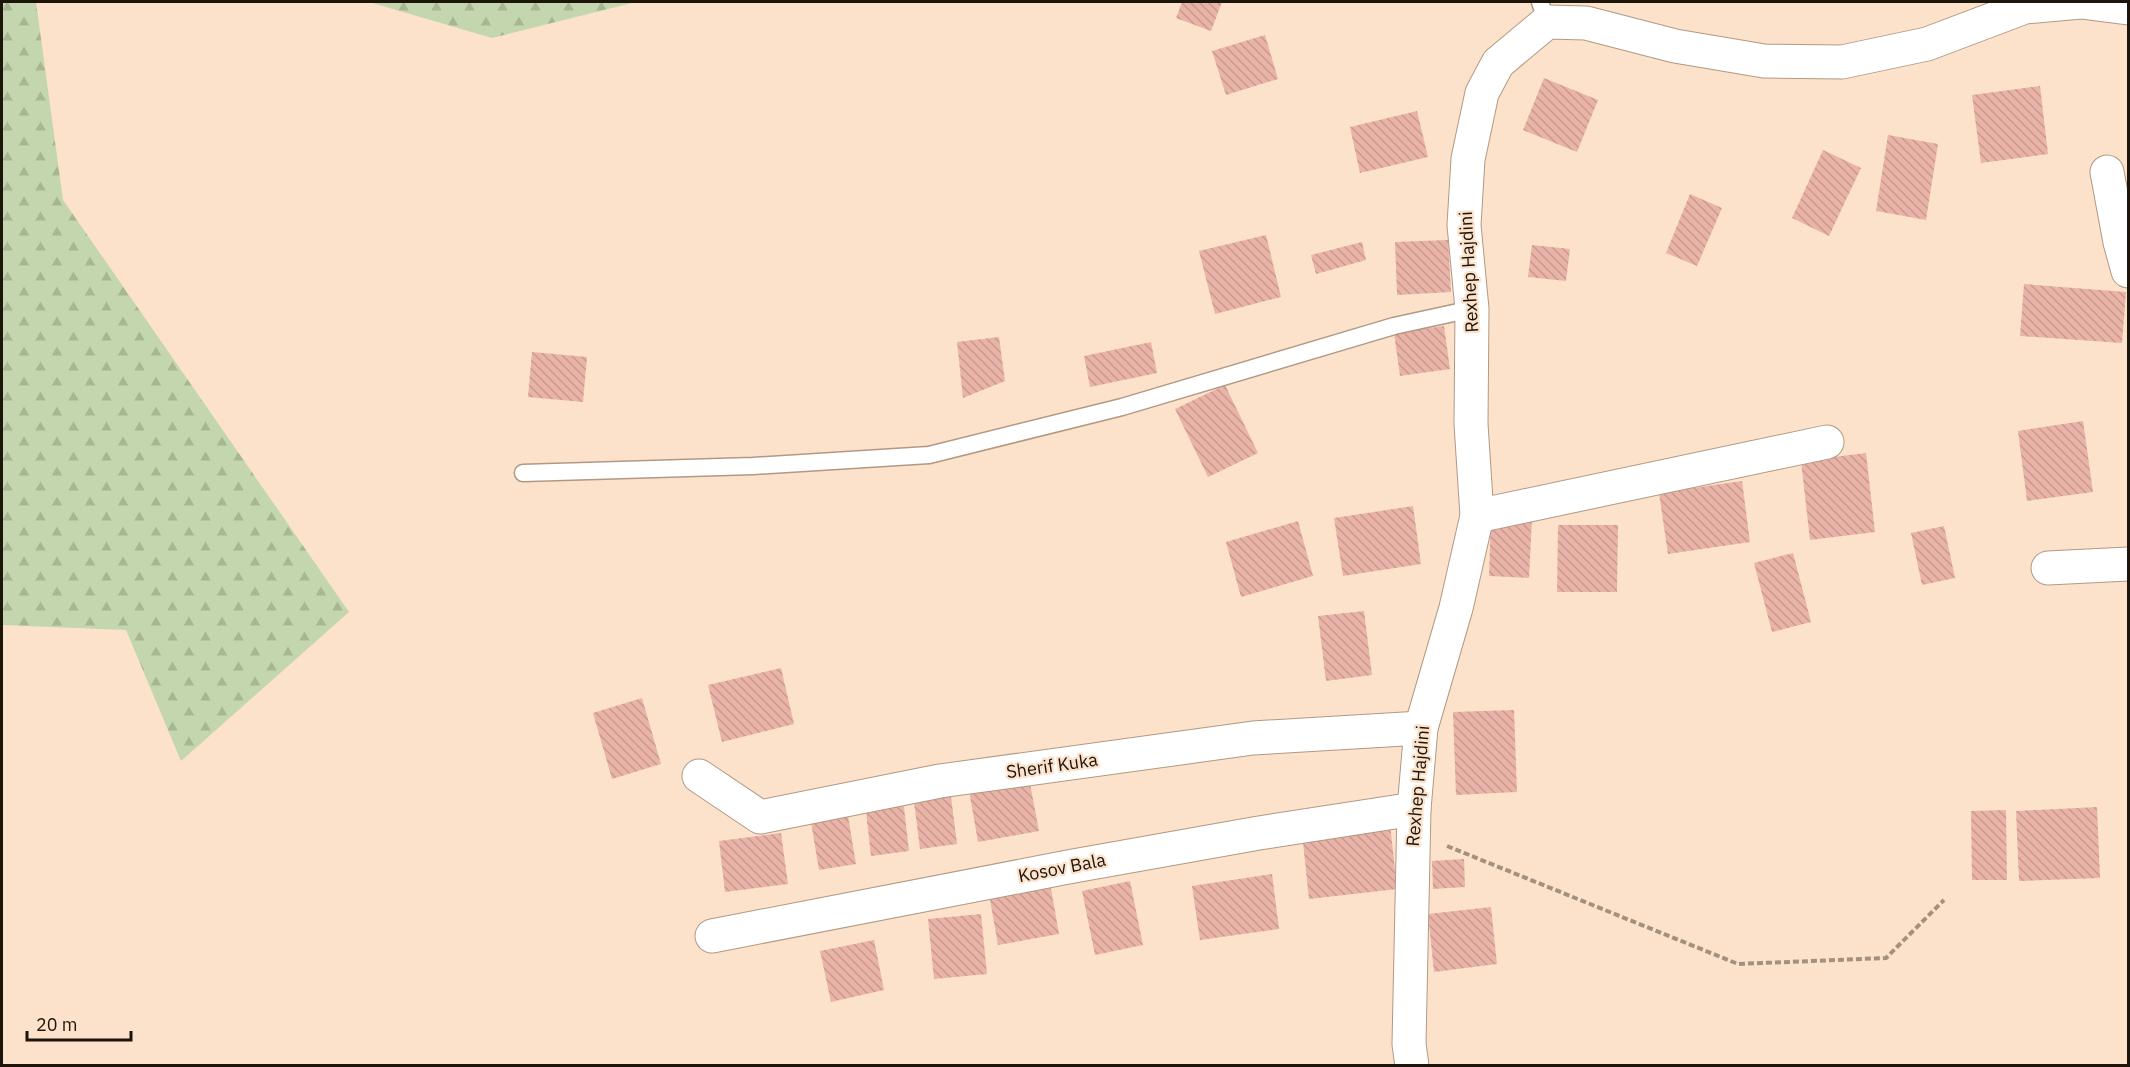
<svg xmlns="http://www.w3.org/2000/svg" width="2130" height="1067" font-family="'IBM Plex Sans',sans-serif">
	<defs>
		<pattern id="forest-firs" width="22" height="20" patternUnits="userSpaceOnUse" patternTransform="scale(1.5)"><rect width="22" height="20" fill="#c3d6ae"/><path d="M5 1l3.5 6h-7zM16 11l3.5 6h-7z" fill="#a7b794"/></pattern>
		<pattern id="building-back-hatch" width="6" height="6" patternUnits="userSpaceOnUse" patternTransform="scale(1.5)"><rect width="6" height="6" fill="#eab3a8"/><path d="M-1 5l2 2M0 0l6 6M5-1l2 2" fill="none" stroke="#c8998f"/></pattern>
	</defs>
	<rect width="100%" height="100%" fill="#fce2cb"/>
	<g fill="url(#forest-firs)">
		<polygon points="2,2 36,2 63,200 349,612 181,761 126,630 2,625"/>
		<polygon points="369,2 636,2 492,38"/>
	</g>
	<g fill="url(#building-back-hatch)">
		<polygon points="1182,2 1222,2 1211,31 1176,18"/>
		<polygon points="1265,35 1278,79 1226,95 1212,51"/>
		<polygon points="1544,78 1598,100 1577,152 1523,130"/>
		<polygon points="2040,86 2048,154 1981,163 1972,95"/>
		<polygon points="1417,111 1428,157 1360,173 1350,127"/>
		<polygon points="1888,135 1938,144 1926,220 1876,211"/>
		<polygon points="1823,150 1861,168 1829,236 1792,218"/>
		<polygon points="1690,194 1722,208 1697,266 1666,253"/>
		<polygon points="1266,235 1281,297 1215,314 1199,251"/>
		<polygon points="1448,240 1451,292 1397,295 1395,242"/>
		<polygon points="1362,242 1366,260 1316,274 1311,255"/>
		<polygon points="1532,245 1570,249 1566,281 1528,277"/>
		<polygon points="2024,284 2126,292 2122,343 2020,336"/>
		<polygon points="1444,326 1450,369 1400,376 1394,333"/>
		<polygon points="999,337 1005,381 963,398 957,342"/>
		<polygon points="1151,342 1157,373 1090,387 1084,356"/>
		<polygon points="532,352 587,357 583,402 528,397"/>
		<polygon points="1225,385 1258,453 1208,477 1175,409"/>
		<polygon points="2083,421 2093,492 2027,501 2018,431"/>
		<polygon points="1866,453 1875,532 1810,540 1801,461"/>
		<polygon points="1742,481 1750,542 1668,554 1659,493"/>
		<polygon points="1413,506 1421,564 1343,576 1334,518"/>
		<polygon points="1491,518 1532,519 1529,578 1489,576"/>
		<polygon points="1298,521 1313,576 1241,597 1226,542"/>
		<polygon points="1558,525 1618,525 1617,592 1557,592"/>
		<polygon points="1944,526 1955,578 1922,585 1911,533"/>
		<polygon points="1793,553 1811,622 1772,632 1754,563"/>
		<polygon points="1364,611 1372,675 1326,681 1318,616"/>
		<polygon points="781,668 794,724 722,742 708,685"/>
		<polygon points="642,698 661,764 612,779 593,713"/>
		<polygon points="1514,710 1517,792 1456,795 1453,712"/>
		<polygon points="1029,778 1039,831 978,842 969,790"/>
		<polygon points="950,789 957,844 920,849 913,794"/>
		<polygon points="903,799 909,851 871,856 865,803"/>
		<polygon points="2097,807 2100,878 2019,881 2016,811"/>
		<polygon points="2006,810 2007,880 1972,880 1971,811"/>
		<polygon points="848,816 856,864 819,870 811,822"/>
		<polygon points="1390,824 1397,889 1309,899 1302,833"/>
		<polygon points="781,833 788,884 725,892 719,841"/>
		<polygon points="1464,859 1465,887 1433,889 1432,861"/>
		<polygon points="1272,874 1279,929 1200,940 1192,886"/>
		<polygon points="1130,881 1143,945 1095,955 1082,891"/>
		<polygon points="1050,883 1059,934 998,945 989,894"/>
		<polygon points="1491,907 1497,964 1434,972 1428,914"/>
		<polygon points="981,914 987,974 934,979 928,919"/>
		<polygon points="874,940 884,990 831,1002 820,951"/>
	</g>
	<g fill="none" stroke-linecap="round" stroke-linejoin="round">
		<defs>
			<g id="service">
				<polyline points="1540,2 1547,22"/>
				<polyline points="523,473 753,466 929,455 1122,407 1394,326 1472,309"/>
			</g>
			<g id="minor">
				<polyline points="2107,172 2120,242 2128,271"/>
				<polyline points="1477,516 1827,442"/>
				<polyline points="2048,568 2128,564"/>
				<polyline points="699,776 760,817 940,781 1253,738 1421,728"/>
				<polyline points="712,936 1068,867 1259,833 1414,809"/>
				<polyline points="1412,1066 1409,1044 1414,809 1421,728 1456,608 1477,516 1471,424 1472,309 1464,225 1468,159 1482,93 1498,63 1547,22 1586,23 1675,46 1764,61 1842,62 1927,44 2025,7 2081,2 2128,8"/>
			</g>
		</defs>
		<use href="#service" stroke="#b19984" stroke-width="19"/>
		<use href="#minor" stroke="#b19984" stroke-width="35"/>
		<polyline stroke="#a3907f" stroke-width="4" stroke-dasharray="6 3" stroke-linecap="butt" points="1447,846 1738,964 1886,958 1944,900"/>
		<use href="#service" stroke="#fff" stroke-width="16"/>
		<use href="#minor" stroke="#fff" stroke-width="33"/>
	</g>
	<g text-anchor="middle" stroke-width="4.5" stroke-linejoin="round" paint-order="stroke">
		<g font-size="18" fill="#1d140c" stroke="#fce2cb">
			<text transform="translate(1469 272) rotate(-93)" y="6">Rexhep Hajdini</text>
			<text transform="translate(1052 766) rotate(-8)" y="6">Sherif Kuka</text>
			<text transform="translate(1418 786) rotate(-85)" y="6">Rexhep Hajdini</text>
			<text transform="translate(1062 868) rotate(-11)" y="6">Kosov Bala</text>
		</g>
	</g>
	<rect width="2130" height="1067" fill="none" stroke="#1d140c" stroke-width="6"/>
	<path d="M27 1031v9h104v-9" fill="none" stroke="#1d140c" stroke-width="3"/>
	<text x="36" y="1031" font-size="18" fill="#1d140c" stroke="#fce2cb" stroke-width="4.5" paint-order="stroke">20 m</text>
</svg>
